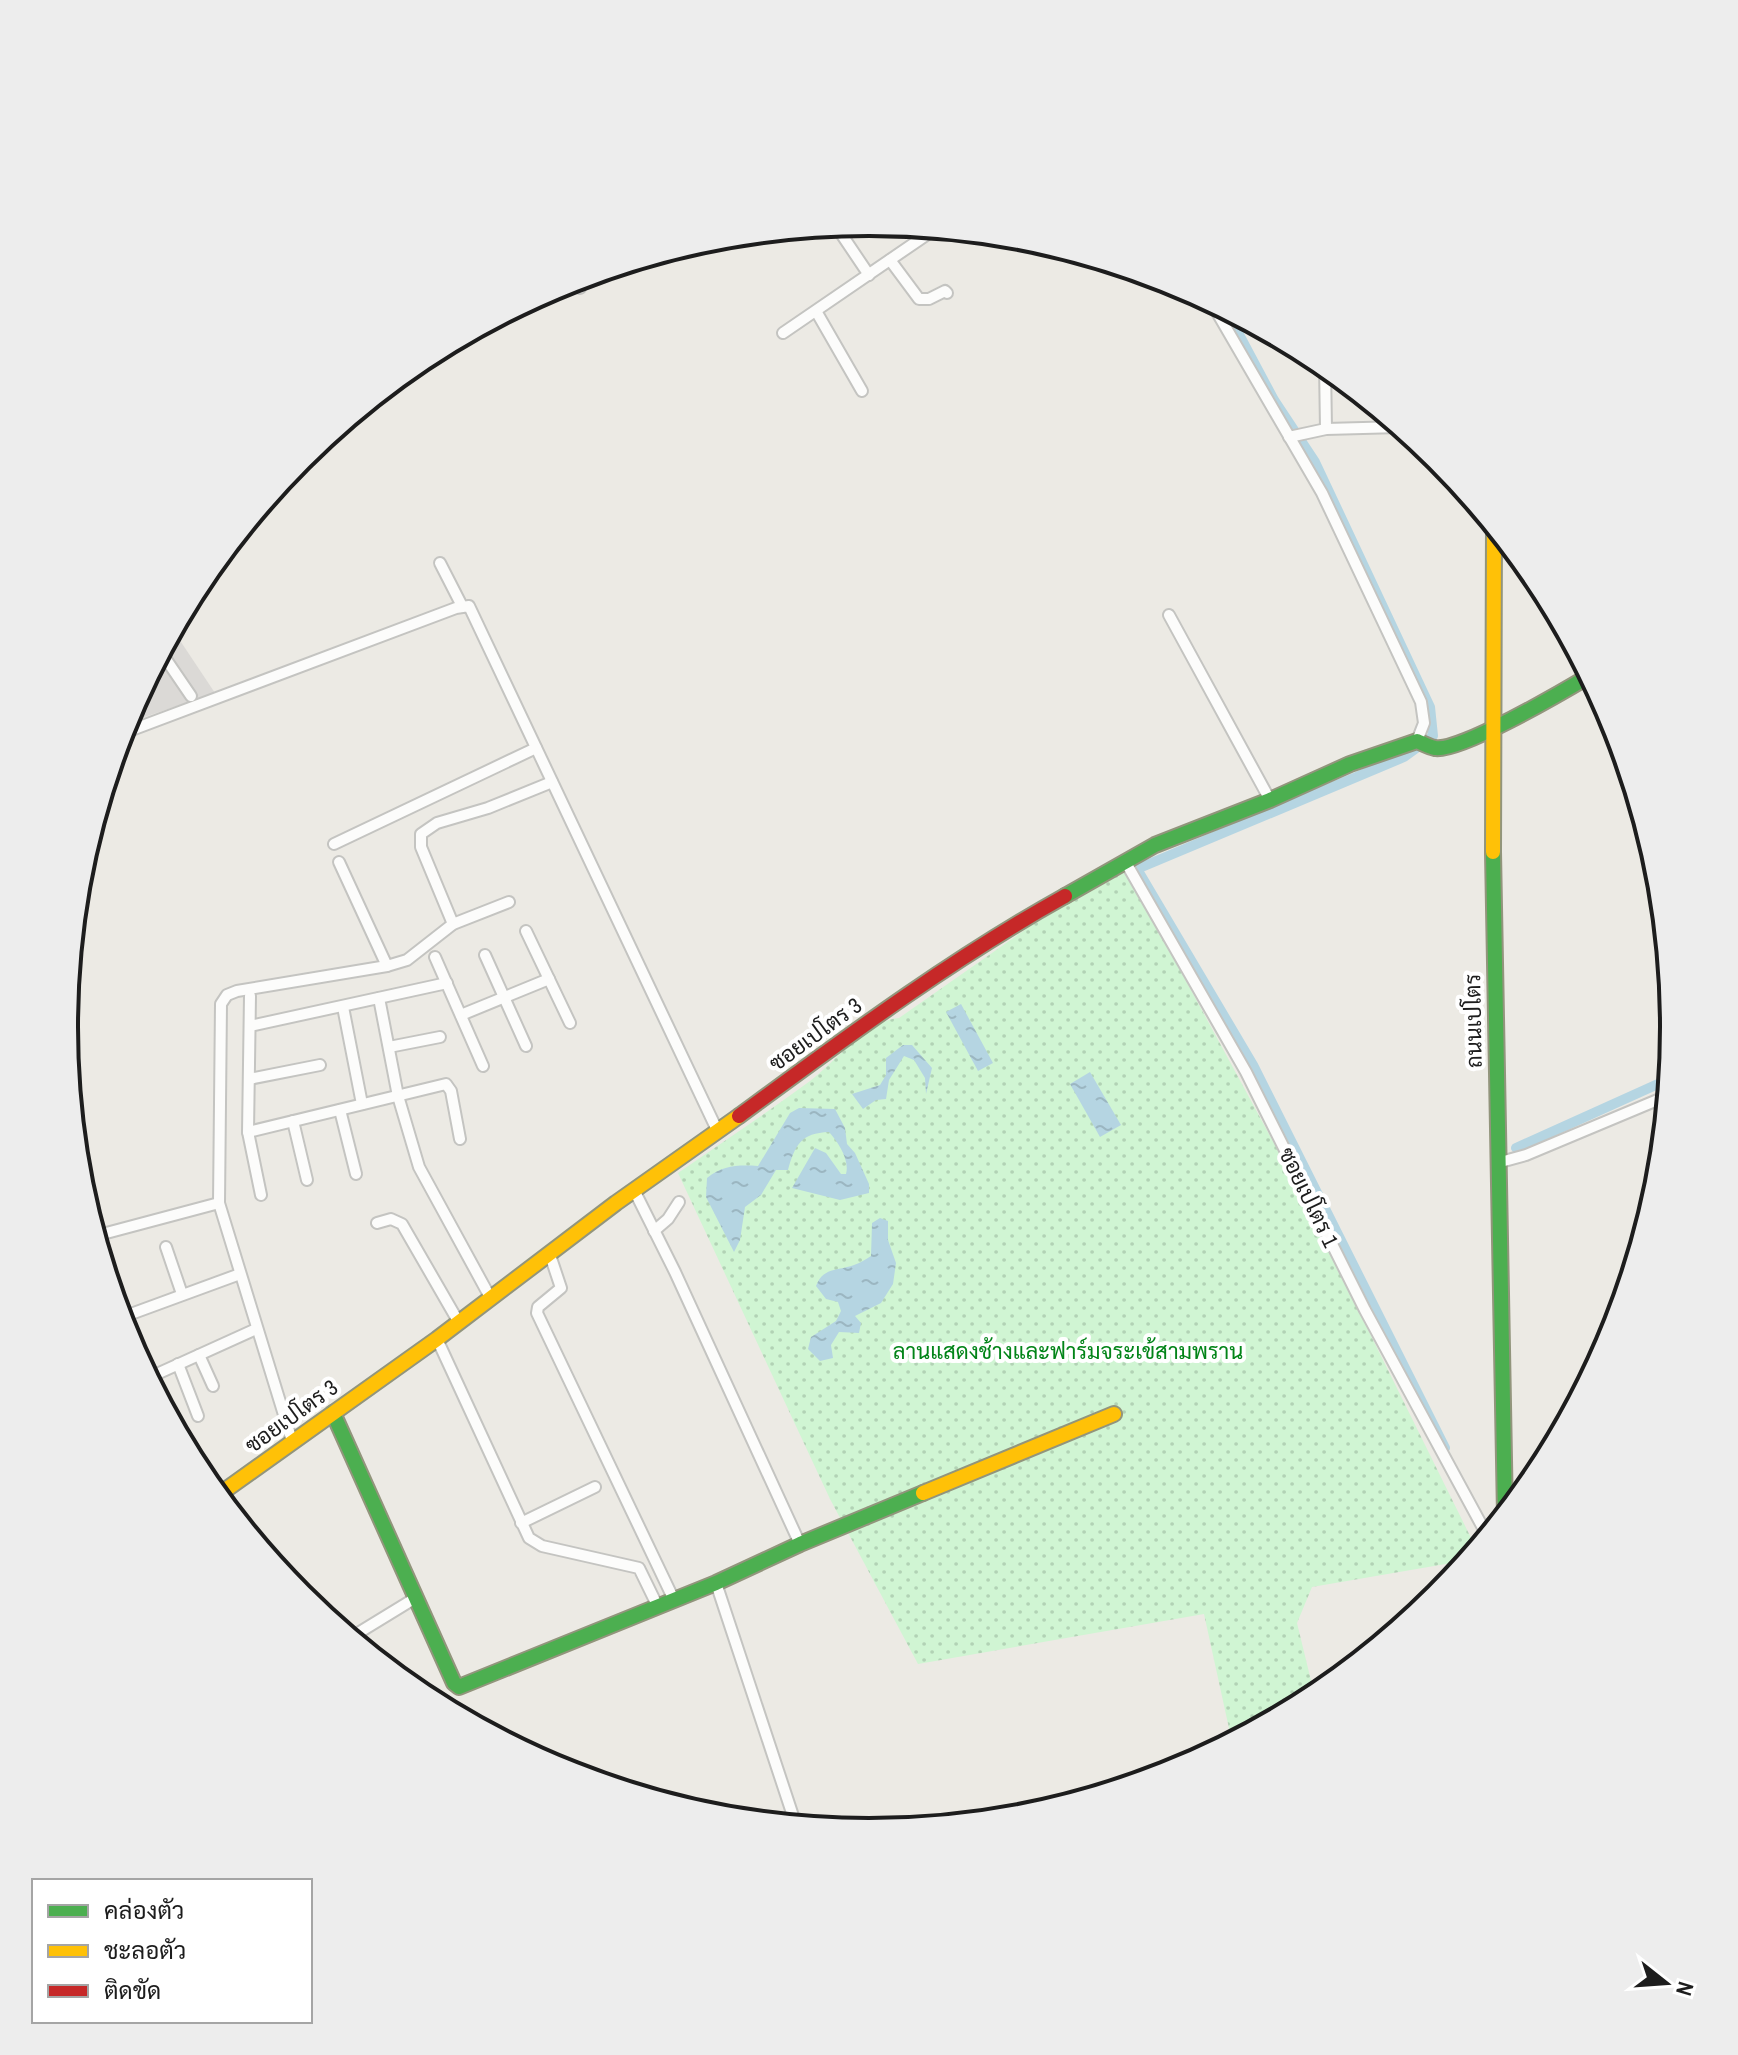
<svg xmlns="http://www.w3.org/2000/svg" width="1738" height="2055" font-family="'Archivo Narrow',Sarabun,sans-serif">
	<defs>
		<pattern id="park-dots" width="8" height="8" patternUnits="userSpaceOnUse" patternTransform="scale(2)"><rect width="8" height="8" fill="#d0f5d3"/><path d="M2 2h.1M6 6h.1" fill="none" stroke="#b2d2b5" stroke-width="1.8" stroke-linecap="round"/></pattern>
		<pattern id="water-ripples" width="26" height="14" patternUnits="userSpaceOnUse" patternTransform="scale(2)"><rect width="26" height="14" fill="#b5d5e2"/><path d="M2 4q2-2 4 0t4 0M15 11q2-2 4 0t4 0" fill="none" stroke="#9bb6c1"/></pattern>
	</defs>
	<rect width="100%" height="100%" fill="#eceae4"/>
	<polygon fill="#dbd9d6" points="173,630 215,693 124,724 125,719"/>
	<path fill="url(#park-dots)" d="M1126,870L1295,1182L1477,1550L1469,1560L1312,1587L1297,1623L1315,1697L1232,1742L1204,1614L918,1664L830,1499L678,1173C722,1142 767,1113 810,1081C835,1062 868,1020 899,1018L1029,927Z"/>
	<g fill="url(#water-ripples)">
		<polygon points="961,1004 993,1063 978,1071 946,1012"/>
		<polygon points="903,1045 912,1045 932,1068 926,1094 925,1078 914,1060 904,1056 889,1080 886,1099 876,1100 863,1109 852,1094 880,1085 886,1075 886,1058"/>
		<polygon points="1090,1072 1121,1125 1100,1137 1070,1084"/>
		<path d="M799,1108L835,1109L845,1128L847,1144L855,1153L869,1184V1193L840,1200L792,1188L815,1148L826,1153L841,1174H846C850,1160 838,1142 829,1132C801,1133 795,1145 788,1170H776L761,1195L745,1207L740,1240L734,1252L706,1197L707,1178C723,1165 738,1165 758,1166L790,1113Z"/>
		<path d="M880,1218L888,1221V1240L896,1263L893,1284L881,1303L855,1316L861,1323L859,1333L839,1332L831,1345L833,1358L820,1361L808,1349L811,1337L836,1321L841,1311L838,1302L826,1299L816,1286C823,1267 838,1271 854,1265C860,1263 866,1259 871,1256L872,1223Z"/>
	</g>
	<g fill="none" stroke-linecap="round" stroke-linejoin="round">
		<g stroke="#b5d5e2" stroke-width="10">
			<polyline points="1226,310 1274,400 1315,462 1430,707 1433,736 1404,757 1137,869 1253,1065 1445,1448"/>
			<polyline points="1516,1148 1669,1079"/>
		</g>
		<defs>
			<g id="street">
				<polyline points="836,226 869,275"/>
				<polyline points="890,260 919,299 929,299 945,291 947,293"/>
				<polyline points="574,280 580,288"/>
				<polyline points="1211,302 1322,493 1421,702 1424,723 1417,741"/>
				<polyline points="816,311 862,391"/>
				<polyline points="783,333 935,229"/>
				<polyline points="1325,365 1326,429"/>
				<polyline points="1289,437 1326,429 1400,427"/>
				<polyline points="440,563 462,606"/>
				<polyline points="1169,615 1270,800"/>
				<polyline points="161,652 191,696"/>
				<polyline points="133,706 138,713"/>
				<polyline points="121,734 456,608 469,606 718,1132"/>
				<polyline points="334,844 536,748"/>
				<polyline points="1125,861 1246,1072 1365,1310 1488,1537"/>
				<polyline points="339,862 387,966"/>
				<polyline points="453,924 421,847 421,834 437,823 488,808 552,782"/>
				<polyline points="526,931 570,1023"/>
				<polyline points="485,955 526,1046"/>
				<polyline points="435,957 483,1066"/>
				<polyline points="379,998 398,1096 419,1167 490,1297"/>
				<polyline points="343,1007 362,1104"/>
				<polyline points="461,1015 549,979"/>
				<polyline points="250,1026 447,983"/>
				<polyline points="389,1047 440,1037"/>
				<polyline points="249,1079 320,1065"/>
				<polyline points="340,1110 356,1174"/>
				<polyline points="293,1121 307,1180"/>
				<polyline points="248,1132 250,996"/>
				<polyline points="1497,1163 1526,1155 1667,1096"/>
				<polyline points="635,1192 675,1272 800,1544"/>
				<polyline points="261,1195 248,1132 446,1084 451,1091 460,1139"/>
				<polyline points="377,1223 391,1219 402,1224 458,1321"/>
				<polyline points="654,1231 668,1219 679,1202"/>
				<polyline points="95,1236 219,1203"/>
				<polyline points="166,1247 182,1294"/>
				<polyline points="550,1255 561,1288 538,1307 537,1313 674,1600"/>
				<polyline points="120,1318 240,1274"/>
				<polyline points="437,1339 529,1538 542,1546 639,1568 658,1607"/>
				<polyline points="199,1355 213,1386"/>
				<polyline points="178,1364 198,1416"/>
				<polyline points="148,1378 256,1329"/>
				<polyline points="292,1441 219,1203 221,1004 227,995 237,991 387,966 407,960 453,924 509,902"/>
				<polyline points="521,1523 595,1487"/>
				<polyline points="716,1583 796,1825"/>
				<polyline points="350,1638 417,1597"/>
			</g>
			<g id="fast">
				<polyline points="1493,852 1505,1515"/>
				<path d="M1065,896L1155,845L1270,800L1350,764L1417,741C1422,743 1429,747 1435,748C1458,753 1564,691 1589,676"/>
				<polyline points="333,1413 454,1683 459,1687 716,1583 800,1544 923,1493"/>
			</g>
			<g id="slow">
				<polyline points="1493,852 1494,526"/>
				<polyline points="923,1493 1114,1414"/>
				<polyline points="217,1496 437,1339 616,1203 739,1116"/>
			</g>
			<path id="jam" d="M739,1116C844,1039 950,960 1065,896"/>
		</defs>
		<use href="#street" stroke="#c4c4c1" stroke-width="14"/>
		<use href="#fast" stroke="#92957c" stroke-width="18"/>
		<use href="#slow" stroke="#92957c" stroke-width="18"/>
		<use href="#jam" stroke="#92957c" stroke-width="18"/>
		<use href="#street" stroke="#fcfcfb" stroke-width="10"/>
		<use href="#fast" stroke="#4caf50" stroke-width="14"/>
		<use href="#slow" stroke="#ffc107" stroke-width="14"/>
		<use href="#jam" stroke="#c62828" stroke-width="14"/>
	</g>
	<g text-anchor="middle" stroke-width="8" stroke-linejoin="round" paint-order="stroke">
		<g font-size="22" fill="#1d1d1d" stroke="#fff">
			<text transform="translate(1473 1021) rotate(-91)" y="8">ถนนเปโตร</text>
			<text transform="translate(815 1034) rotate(-36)" y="8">ซอยเปโตร 3</text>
			<text transform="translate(1309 1197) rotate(64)" y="8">ซอยเปโตร 1</text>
			<text transform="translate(291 1416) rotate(-36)" y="8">ซอยเปโตร 3</text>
		</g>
		<g font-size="22" fill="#028418" stroke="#fff">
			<text x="1068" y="1359">ลานแสดงช้างและฟาร์มจระเข้สามพราน</text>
		</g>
	</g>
	<path d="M0 0H1738V2055H0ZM78 1027a791 791 0 1 1 1582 0a791 791 0 1 1-1582 0Z" fill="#ededed" fill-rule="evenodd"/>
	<path fill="none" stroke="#1d1d1d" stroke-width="4" d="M78 1027a791 791 0 1 1 1582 0a791 791 0 1 1-1582 0Z"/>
	<rect x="32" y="1879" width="280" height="144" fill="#ffffff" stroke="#a5a5a5" stroke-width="2"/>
	<rect x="48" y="1905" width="40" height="12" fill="#4caf50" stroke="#a5a5a5" stroke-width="2"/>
	<text x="104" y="1919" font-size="24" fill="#1d1d1d">คล่องตัว</text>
	<rect x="48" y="1945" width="40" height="12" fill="#ffc107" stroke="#a5a5a5" stroke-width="2"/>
	<text x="104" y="1959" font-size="24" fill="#1d1d1d">ชะลอตัว</text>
	<rect x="48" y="1985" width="40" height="12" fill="#c62828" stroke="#a5a5a5" stroke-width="2"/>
	<text x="104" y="1999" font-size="24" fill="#1d1d1d">ติดขัด</text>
	<g transform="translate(1666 1983) rotate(107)" stroke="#ffffff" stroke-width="6" paint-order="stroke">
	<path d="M0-6L14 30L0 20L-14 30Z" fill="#1d1d1d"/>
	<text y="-12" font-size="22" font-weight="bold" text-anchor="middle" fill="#1d1d1d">N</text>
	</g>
</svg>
